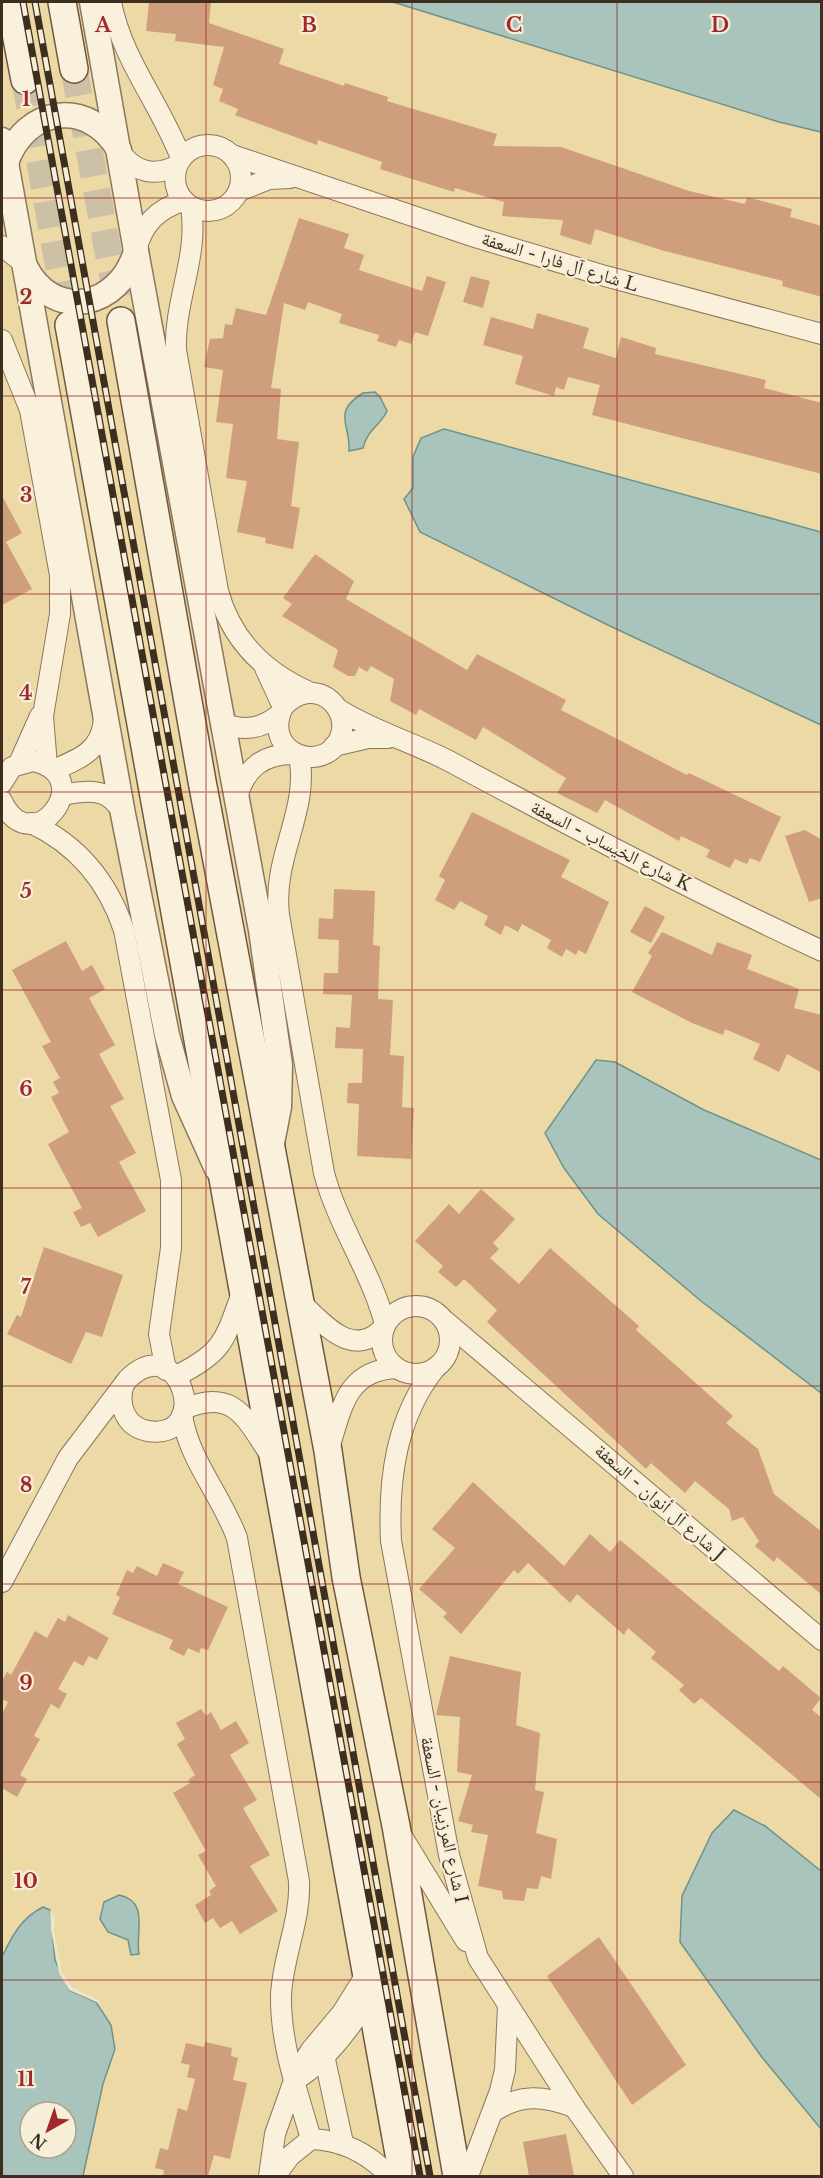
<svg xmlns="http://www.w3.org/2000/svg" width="823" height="2178" font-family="'Libre Baskerville','Noto Naskh Arabic',serif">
	<rect width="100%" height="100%" fill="#f0e4c8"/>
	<polygon fill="#ecd9a5" points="2,2 393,2 779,122 821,132 821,532 769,519 413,457 413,488 404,499 420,532 612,627 821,725 821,1160 704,1110 615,1062 545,1133 564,1168 598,1214 701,1301 821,1393 821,1871 765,1826 695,1872 682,1896 680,1942 761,2056 821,2129 821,2176 83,2176 103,2084 115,2049 69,1990 15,1930 2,1957"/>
	<g fill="#a9c4bc" stroke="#6f938a" stroke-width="1.5" fill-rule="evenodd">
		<polygon points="393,2 821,2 821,132 779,122"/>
		<path d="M375,392L380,397L387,411C380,426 367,430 363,448L349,451C351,424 331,413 363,393Z"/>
		<polygon points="444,429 821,532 821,725 612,627 420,532 404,499 413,488 413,457 421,438"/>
		<polygon points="596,1060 615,1062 704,1110 821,1160 821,1393 701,1301 598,1214 564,1168 545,1133"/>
		<polygon points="734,1810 765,1826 821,1871 821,2129 761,2056 680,1942 682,1896 712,1833"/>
		<path d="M119,1895C150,1901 135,1933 139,1954L131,1955L128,1940L108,1932L100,1919L104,1902Z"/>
		<path d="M43,1907L50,1910L55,1960L69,1990L96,2002L111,2025L115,2049L103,2084L83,2176H2V1957C12,1936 21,1918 43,1907ZM30,2112H66V2148H30Z"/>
	</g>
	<polygon fill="#f0e4c8" points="50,1910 55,1917 54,1930 62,1972 72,1987 98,2000 101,2004 69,1990 59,1973 51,1930"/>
	<g fill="#cf9f7d">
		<polygon points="149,2 211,2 209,23 284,49 279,64 344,86 345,83 388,97 387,101 497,134 493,146 561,147 689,191 745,204 747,197 792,209 790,217 822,226 822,297 782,286 783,281 661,250 595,229 591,245 560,235 563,220 502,216 504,202 455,188 454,192 380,169 382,162 318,140 317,145 235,115 238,109 219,101 223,89 213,85 224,47 175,41 176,34 146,31"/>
		<polygon points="299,218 349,234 344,248 364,255 359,270 422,291 427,276 446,282 428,336 415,332 411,344 399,340 396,347 377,341 379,335 339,323 342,314 308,302 305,310 284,303 271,388 281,389 277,439 299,442 291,506 300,508 293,549 265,543 266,538 237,532 247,481 226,478 233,424 216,422 223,370 204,367 210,339 223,338 225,324 232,325 236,308 266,315"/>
		<polygon points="471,276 490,281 483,308 463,302"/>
		<polygon points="537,313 589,328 583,348 616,358 621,337 656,348 655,354 766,380 764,388 822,403 822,474 592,415 600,385 568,377 564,390 556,387 554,396 515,384 523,356 483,345 491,317 533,329"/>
		<polygon points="2,496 22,533 6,542 32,589 2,605"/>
		<polygon points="315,554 354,581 346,599 467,670 477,654 566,700 561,710 687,775 689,773 781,817 760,862 750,858 747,864 735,859 730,868 706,857 710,850 681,836 679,841 605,800 597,813 557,793 566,778 483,727 476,740 419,709 416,715 390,701 394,679 371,666 367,672 359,667 355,676 348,676 333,667 338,650 282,616 292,604 283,598"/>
		<polygon points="472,812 570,860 561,877 609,902 586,954 578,950 576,955 566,949 562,957 547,948 551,940 522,924 518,932 505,925 501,935 484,925 488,916 460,901 454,910 435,900 445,880 439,876"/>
		<polygon points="805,830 822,840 822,898 809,902 785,836"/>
		<polygon points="334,889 375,891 373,945 380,946 378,999 393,1000 390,1055 404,1056 402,1107 414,1108 411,1159 357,1156 359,1104 347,1103 348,1083 362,1083 363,1049 335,1048 336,1027 350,1028 352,995 323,994 324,973 338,973 339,940 318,939 319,918 333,919"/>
		<polygon points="645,906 665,917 651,943 630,932"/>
		<polygon points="662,932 712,955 717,942 752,955 747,969 799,989 794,1008 822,1015 822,1073 787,1054 779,1072 753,1059 760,1044 725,1029 723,1035 692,1023 632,992 652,956 648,953"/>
		<polygon points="66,941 82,971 92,965 105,989 89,998 115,1045 99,1054 124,1099 110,1106 136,1153 119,1162 146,1211 98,1237 90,1223 81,1227 73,1212 82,1208 48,1144 69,1132 51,1097 59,1093 53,1082 60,1078 42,1046 51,1042 12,970"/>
		<polygon points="481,1189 515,1219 493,1243 499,1249 490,1258 519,1284 550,1248 639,1326 636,1330 733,1416 726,1423 758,1449 774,1494 822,1532 822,1595 777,1557 774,1562 755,1546 759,1541 743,1517 732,1521 729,1509 695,1481 685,1493 651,1463 646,1469 487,1322 497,1310 464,1279 456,1287 438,1272 443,1266 415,1241 449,1204 459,1214"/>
		<polygon points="44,1247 123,1275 102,1337 86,1332 71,1364 7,1334 17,1315 21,1317"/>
		<polygon points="473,1482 564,1566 590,1534 610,1552 620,1540 779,1671 783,1666 821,1698 812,1710 822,1718 822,1800 701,1698 694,1704 679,1690 684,1685 651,1658 656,1652 628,1628 624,1635 577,1594 570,1603 528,1563 518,1574 514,1570 461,1634 443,1617 447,1613 419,1589 455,1548 432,1529"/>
		<polygon points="163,1563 184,1572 178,1584 228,1607 208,1650 201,1648 199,1653 188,1648 184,1656 169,1649 173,1640 112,1614 120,1597 116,1595 127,1570 133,1573 137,1566 157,1576"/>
		<polygon points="68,1615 109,1638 97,1660 89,1656 83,1666 74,1661 58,1689 67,1694 59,1709 51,1704 34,1736 40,1739 20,1775 27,1779 17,1797 2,1788 2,1714 8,1702 2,1699 2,1681 7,1672 11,1675 35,1631 47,1638 58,1618 65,1622"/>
		<polygon points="450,1656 521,1672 516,1725 540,1733 535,1790 544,1792 536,1833 557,1839 551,1879 541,1876 538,1889 527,1888 524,1901 503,1899 502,1891 478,1886 488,1835 471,1832 473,1825 458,1821 472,1775 457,1772 460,1717 436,1715"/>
		<polygon points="201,1709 206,1716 211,1712 221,1730 236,1721 249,1743 230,1755 257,1800 243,1808 270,1855 250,1866 278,1911 240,1934 232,1921 220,1928 213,1918 205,1923 195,1905 211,1895 209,1891 216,1886 198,1855 206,1851 173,1793 190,1783 188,1780 195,1775 177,1744 185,1739 176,1723"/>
		<polygon points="599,1937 686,2065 632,2105 547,1976"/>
		<polygon points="205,2042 232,2048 231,2056 238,2058 233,2080 247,2083 230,2159 214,2155 208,2176 163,2176 164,2170 155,2168 160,2148 168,2150 178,2108 187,2111 195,2079 187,2077 190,2065 181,2063 186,2043 204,2047"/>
		<polygon points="566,2134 574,2176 529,2176 523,2142"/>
	</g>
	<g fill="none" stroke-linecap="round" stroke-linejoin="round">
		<g stroke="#ccc0a6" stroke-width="27" stroke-dasharray="27 14" stroke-linecap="butt">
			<polyline points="74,69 121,321"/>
			<polyline points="25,80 69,324"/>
		</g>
		<defs>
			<g id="minor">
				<path d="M111,2C122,60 160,103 181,158"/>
				<circle cx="208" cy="178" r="33"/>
				<path d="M121,153C135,172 154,177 176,166"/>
				<polyline points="232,155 475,237 605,276 822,334"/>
				<polyline points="239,191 269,179 290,178"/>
				<path d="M191,207C199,256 174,301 176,350L218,591C231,639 264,672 309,692"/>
				<polyline points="2,246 22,262"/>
				<path d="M136,251C142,225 157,209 183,201"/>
				<polyline points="2,340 30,410 60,575 60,614 43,716 47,766"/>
				<path d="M265,668L283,707C259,758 334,777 342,730C343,721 340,711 334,704C319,687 297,691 283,707"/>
				<path d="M338,709C373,731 412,742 449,761C572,827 695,892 822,951"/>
				<path d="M224,724C245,731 261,729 279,715"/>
				<polyline points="334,746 368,738 388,738"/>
				<path d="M299,755C310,812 272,855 279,915L324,1173C338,1226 371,1271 385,1324"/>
				<polyline points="19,763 40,716"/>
				<path d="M53,770C80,759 103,750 104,717"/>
				<path d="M2,783L12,767L33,761C101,776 32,865 2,801"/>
				<path d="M62,795C88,790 110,787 123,814"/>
				<path d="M237,798C245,767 265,753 296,754"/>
				<path d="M31,823C78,845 108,882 124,930L171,1180V1248L159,1334L166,1370"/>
				<path d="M300,1302C324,1323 352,1361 384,1327"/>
				<circle cx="416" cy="1340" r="34"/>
				<polyline points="445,1321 822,1640"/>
				<path d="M436,1367C396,1417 388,1479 391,1541L449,1855L478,1958L574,2107L623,2176"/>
				<path d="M176,1376C225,1352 225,1339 243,1290"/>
				<path d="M184,1409C233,1388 245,1417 269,1453"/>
				<path d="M182,1415C189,1461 221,1494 237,1538L299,1881C301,1920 283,1955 281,1995C280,2044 298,2093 311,2139"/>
				<path d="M329,1448C342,1408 346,1370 397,1368"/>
				<path d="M2,1582L68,1458L128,1379C180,1328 214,1441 148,1431C125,1427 117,1404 124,1384"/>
				<polyline points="403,1838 466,1941"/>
				<polyline points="324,2055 343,2143"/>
				<path d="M300,2077C329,2058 351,2025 371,1997"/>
				<path d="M493,2112C521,2093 544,2096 574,2107"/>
				<path d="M311,2139C343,2140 368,2153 390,2176"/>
				<polyline points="269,2176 275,2134 297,2072 311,2050 342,2013 367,1973"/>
				<polyline points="275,2176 290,2156 311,2139"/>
				<polyline points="468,2176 500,2091 505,2070 508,2006"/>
			</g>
			<g id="tertiary">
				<polyline points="92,2 136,251 261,930 280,1065 279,1107 272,1143"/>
				<polyline points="2,140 123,814 167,1035 184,1096 217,1169"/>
				<path d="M6,163C25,106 89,98 119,150"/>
				<path d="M25,266C53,323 120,308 136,251"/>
			</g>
			<g id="secondary">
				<polyline points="10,2 25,80"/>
				<polyline points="62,2 74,69"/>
				<polyline points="121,321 202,781 328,1451 346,1577 396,1826 457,2176"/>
				<polyline points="69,325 403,2176"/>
			</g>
		</defs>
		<use href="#minor" stroke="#8d765c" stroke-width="22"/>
		<use href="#tertiary" stroke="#8d765c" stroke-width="27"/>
		<use href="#secondary" stroke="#6f573f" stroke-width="30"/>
		<use href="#minor" stroke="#faf1dc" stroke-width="20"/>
		<use href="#tertiary" stroke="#faf1dc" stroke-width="24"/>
		<use href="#secondary" stroke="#faf1dc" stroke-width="27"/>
		<defs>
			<g id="rail">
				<polyline points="23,2 420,2176"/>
				<polyline points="35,2 430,2176"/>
			</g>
		</defs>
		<use href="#rail" stroke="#3d2e20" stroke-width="7"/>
		<use href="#rail" stroke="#f7eed8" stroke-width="4.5" stroke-dasharray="14" stroke-linecap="butt"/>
	</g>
	<path fill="none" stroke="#9e2a2b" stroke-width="1.5" stroke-opacity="0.55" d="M206,2V2176M412,2V2176M617,2V2176M2,198H822M2,396H822M2,594H822M2,792H822M2,990H822M2,1188H822M2,1386H822M2,1584H822M2,1782H822M2,1980H822"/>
	<g text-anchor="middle" stroke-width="4.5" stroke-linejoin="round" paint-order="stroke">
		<g font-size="18" fill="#3d2e20" stroke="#f7eed8">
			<text transform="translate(560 262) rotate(17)" y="6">شارع آل فارا - السعفة L</text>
			<text transform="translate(611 846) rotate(27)" y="6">شارع الخيساب - السعفة K</text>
			<text transform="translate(660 1502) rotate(41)" y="6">شارع آل أنوان - السعفة J</text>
			<text transform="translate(444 1820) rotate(78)" y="6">شارع المرزيبان - السعفة I</text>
		</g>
	</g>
	<g font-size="20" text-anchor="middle" font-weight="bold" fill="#9e2a2b" stroke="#f7eed8" stroke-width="4.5" stroke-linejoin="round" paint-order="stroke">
		<text x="103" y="32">A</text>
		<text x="309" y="32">B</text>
		<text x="514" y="32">C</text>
		<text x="720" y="32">D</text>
		<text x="26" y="106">1</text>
		<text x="26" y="304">2</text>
		<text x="26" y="502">3</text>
		<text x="26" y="700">4</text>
		<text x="26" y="898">5</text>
		<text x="26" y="1096">6</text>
		<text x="26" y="1294">7</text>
		<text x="26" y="1492">8</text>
		<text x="26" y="1690">9</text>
		<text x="26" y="1888">10</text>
		<text x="26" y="2086">11</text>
	</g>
	<rect width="823" height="2178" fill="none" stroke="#3d2e20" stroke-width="6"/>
	<g transform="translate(48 2130) rotate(220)"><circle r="28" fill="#f7eed8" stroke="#ada18e" stroke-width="1.5"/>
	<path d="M0-4.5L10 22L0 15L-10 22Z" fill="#9e2a2b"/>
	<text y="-9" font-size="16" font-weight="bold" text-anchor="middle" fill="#3d2e20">N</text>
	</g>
</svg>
